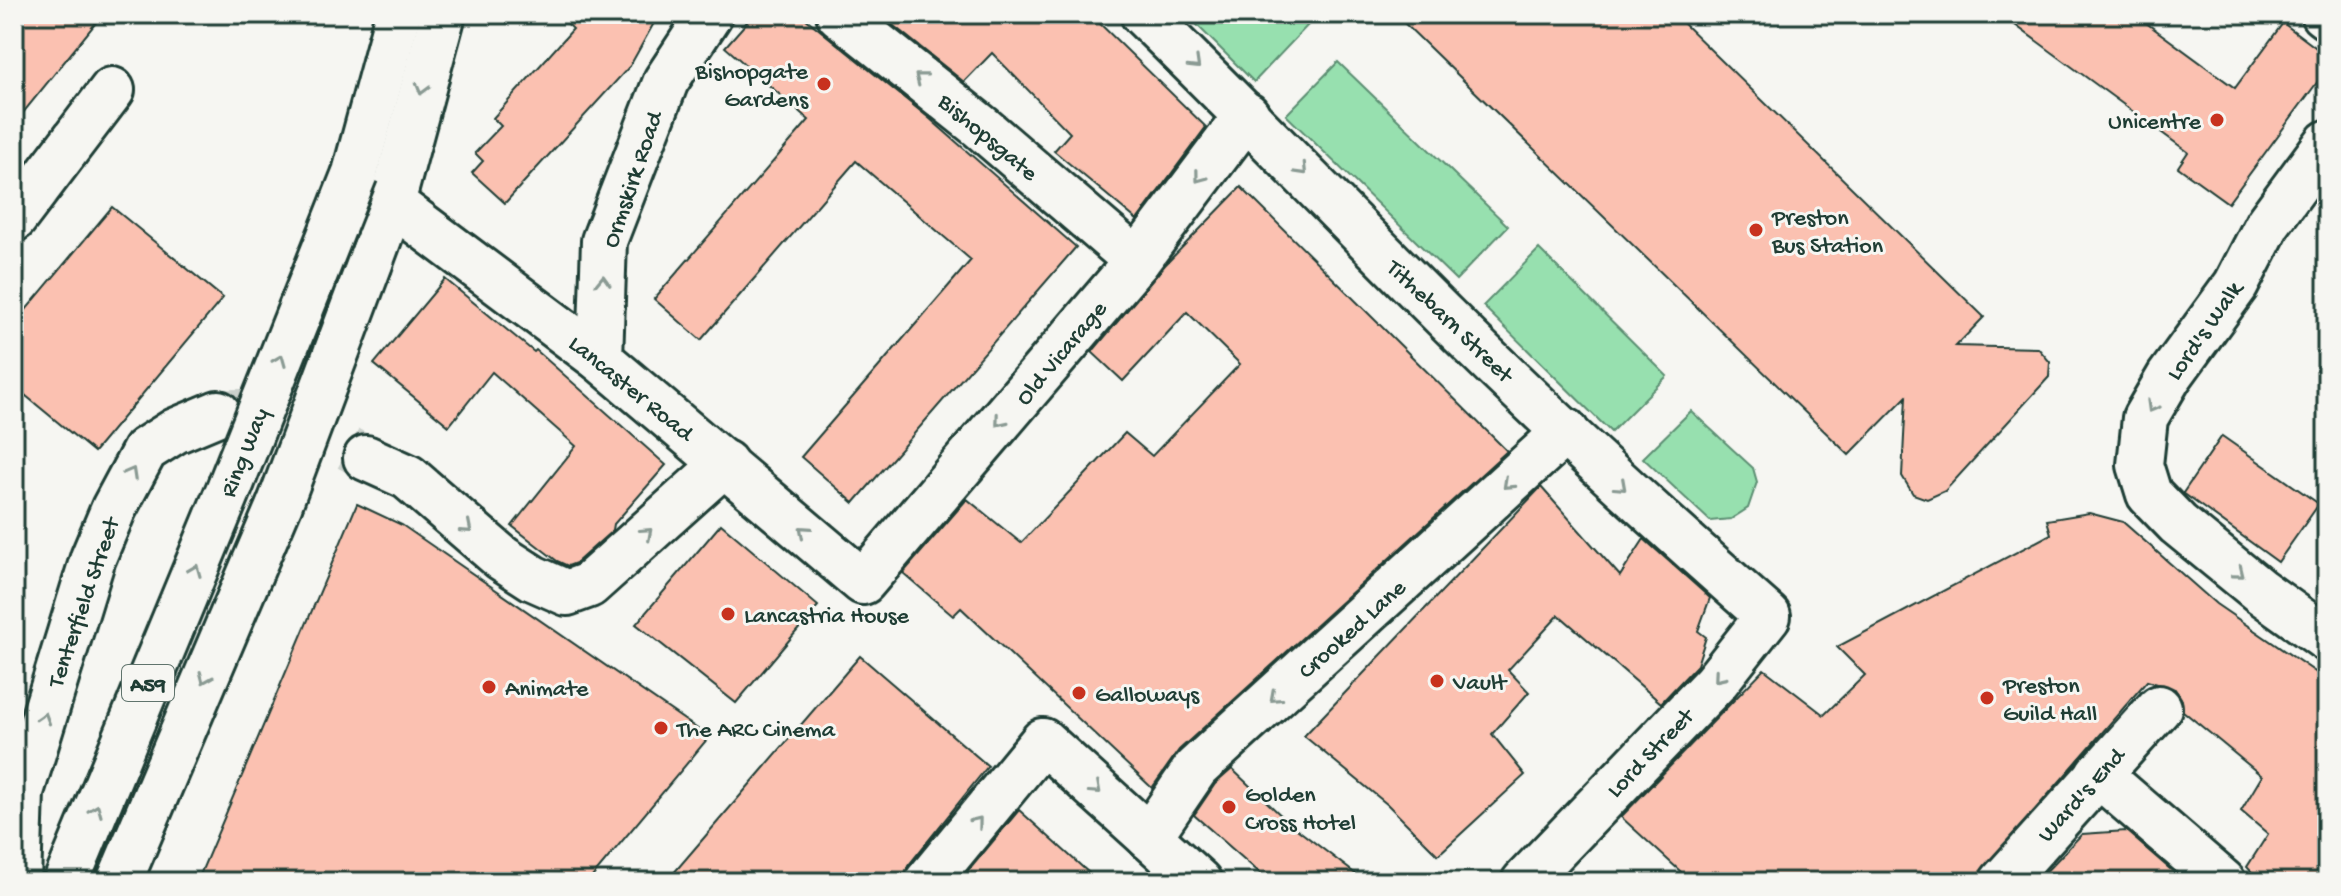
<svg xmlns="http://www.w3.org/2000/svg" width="2341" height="896" font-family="'Gochi Hand',sans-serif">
	<rect width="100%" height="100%" fill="#f6f6f2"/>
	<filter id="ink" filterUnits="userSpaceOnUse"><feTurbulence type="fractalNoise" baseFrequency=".0125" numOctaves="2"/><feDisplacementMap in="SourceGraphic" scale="16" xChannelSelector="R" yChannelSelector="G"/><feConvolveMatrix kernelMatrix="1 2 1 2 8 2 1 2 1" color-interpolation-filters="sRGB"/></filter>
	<g filter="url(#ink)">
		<g fill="#97e0af" stroke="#5b8e72" stroke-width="2">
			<polygon points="1186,14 1300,14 1309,24 1254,82"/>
			<polygon points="1338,62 1508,226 1456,280 1286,115"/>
			<polygon points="1539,249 1667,376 1611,432 1483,306"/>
			<polygon points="1691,411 1753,468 1757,482 1748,508 1731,519 1710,521 1643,458"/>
		</g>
		<g fill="#fbc1b1" stroke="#1f3d34" stroke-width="2">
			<polygon points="14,14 103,14 14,124"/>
			<polygon points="558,14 659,14 630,66 505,203 472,173 483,161 475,153 501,126 493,118 573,29"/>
			<polygon points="754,14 800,14 929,118 1076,247 854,503 801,457 971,260 856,161 701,340 654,299 809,120 725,47"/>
			<polygon points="879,14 1090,14 1206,127 1137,220 1054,151 1070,133 992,53 964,82"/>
			<polygon points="1395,14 1674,14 1984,317 1956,346 2038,348 2050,362 2049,377 1945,491 1927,499 1913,494 1902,476 1906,397 1849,455"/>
			<polygon points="2000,14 2134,14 2235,88 2283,23 2327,56 2327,69 2228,203 2178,167 2188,152"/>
			<polygon points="1241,187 1507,451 1179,750 1152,788 961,608 953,616 903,573 967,499 1021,543 1125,433 1152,456 1240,364 1187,312 1123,381 1092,352 1165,265"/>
			<polygon points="112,207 223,298 94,452 14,386 14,324"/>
			<polygon points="445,279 534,352 536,350 666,465 614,524 613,530 576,563 568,566 557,561 512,526 576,446 492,372 449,426 374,364"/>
			<polygon points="2222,436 2319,504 2278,562 2183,493"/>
			<polygon points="1541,487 1620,576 1644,539 1710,598 1698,631 1706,637 1697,665 1661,703 1559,615 1508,670 1529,692 1492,734 1525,775 1438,855 1388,805 1304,736"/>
			<polygon points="357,504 402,525 709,737 588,882 197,882"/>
			<polygon points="2089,513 2123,522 2216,604 2327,680 2327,882 2261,882 2247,867 2268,834 2241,811 2262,776 2183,711 2182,700 2175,689 2147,681 1972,882 1692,882 1621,817 1764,669 1824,715 1865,675 1837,647 2051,534 2047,520"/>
			<polygon points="721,524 818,606 736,703 636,624"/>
			<polygon points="860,656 988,766 908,866 903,882 666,882"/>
			<polygon points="1232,769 1289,823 1366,882 1270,882 1194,815 1215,784"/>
			<polygon points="1019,810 1099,882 959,882"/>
			<polygon points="2126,831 2185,882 2036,882 2082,834"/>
		</g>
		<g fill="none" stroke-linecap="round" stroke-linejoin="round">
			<path stroke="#cbd1cc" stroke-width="44" stroke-dasharray="44 22" stroke-linecap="butt" d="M224,412C278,405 321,434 366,458"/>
			<defs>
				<g id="minor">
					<polyline points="839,14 981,127 1137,261"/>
					<path d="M1143,14C1246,114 1345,218 1447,319C1551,422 1659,520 1768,616L1715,683L1524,882"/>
					<polyline points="2323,14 2327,17"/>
					<polyline points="2327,143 2268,223 2236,285 2169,377 2145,418 2140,465 2149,494 2178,524 2260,591 2327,639"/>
					<polyline points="392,203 600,359 863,582 1137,261 1247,115"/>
					<polyline points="14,219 112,90"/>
					<polyline points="600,359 604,241 666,81 710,14"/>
					<polyline points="366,458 408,477 502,558 533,578 567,593 589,585 725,463"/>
					<polyline points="2098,774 2223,882"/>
					<polyline points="1149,837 1196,768 1566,431"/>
					<polyline points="18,882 21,792 93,558 114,508 145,450 175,431 218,413"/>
					<polyline points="927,882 1043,741 1199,882"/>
					<polyline points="2002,882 2159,708"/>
				</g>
				<g id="trunk">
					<polyline points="355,173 398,14"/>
					<polyline points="370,263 392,203 443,14"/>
					<polyline points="66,882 231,484"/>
					<polyline points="119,882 280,503"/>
				</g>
			</defs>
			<use href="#minor" stroke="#1f3d34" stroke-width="50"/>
			<use href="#trunk" stroke="#1f3d34" stroke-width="50"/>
			<use href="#minor" stroke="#f6f6f2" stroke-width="44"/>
			<use href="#trunk" stroke="#f6f6f2" stroke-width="44"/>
			<defs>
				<g id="trunk-bridge">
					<polyline points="231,484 355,173"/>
					<polyline points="280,503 370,263"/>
				</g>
			</defs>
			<use href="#trunk-bridge" stroke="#1f3d34" stroke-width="50" stroke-linecap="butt"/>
			<use href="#trunk-bridge" stroke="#f6f6f2" stroke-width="44"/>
		</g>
		<defs><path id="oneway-chevron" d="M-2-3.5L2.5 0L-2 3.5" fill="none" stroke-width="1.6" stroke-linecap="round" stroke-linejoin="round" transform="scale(2)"/></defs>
		<g stroke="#8a9a93">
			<use href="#oneway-chevron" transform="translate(1195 64) rotate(44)"/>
			<use href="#oneway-chevron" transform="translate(920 78) rotate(-142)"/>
			<use href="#oneway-chevron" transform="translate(422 89) rotate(105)"/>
			<use href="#oneway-chevron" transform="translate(1302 170) rotate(46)"/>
			<use href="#oneway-chevron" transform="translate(1200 177) rotate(127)"/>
			<use href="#oneway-chevron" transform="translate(603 281) rotate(-88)"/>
			<use href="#oneway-chevron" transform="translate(280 360) rotate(-68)"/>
			<use href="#oneway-chevron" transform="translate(2152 407) rotate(120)"/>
			<use href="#oneway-chevron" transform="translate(1000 421) rotate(130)"/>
			<use href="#oneway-chevron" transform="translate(131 473) rotate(-61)"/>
			<use href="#oneway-chevron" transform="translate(1508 484) rotate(137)"/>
			<use href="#oneway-chevron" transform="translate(1621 486) rotate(42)"/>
			<use href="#oneway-chevron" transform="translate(467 528) rotate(41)"/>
			<use href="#oneway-chevron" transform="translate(804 531) rotate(-139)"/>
			<use href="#oneway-chevron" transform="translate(647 533) rotate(-42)"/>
			<use href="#oneway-chevron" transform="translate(195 570) rotate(-68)"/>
			<use href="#oneway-chevron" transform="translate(2239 573) rotate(39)"/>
			<use href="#oneway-chevron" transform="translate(1719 677) rotate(130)"/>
			<use href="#oneway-chevron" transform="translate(205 678) rotate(113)"/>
			<use href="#oneway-chevron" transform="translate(1275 697) rotate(138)"/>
			<use href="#oneway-chevron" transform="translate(44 718) rotate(-73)"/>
			<use href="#oneway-chevron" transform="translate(1096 789) rotate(42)"/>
			<use href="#oneway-chevron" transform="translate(96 810) rotate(-68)"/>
			<use href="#oneway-chevron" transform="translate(977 822) rotate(-51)"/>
		</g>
	</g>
	<g fill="#c8321e" stroke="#f6f6f2" stroke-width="3">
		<circle cx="824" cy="84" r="8"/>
		<circle cx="2217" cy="120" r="8"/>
		<circle cx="1756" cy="230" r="8"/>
		<circle cx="728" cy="614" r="8"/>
		<circle cx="1437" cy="681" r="8"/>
		<circle cx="489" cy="687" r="8"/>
		<circle cx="1079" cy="693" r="8"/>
		<circle cx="1987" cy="698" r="8"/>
		<circle cx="661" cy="728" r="8"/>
		<circle cx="1229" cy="807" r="8"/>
	</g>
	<g text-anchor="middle" stroke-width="6" stroke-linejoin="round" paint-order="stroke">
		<rect fill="#f6f6f2" stroke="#60746d" stroke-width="2" x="122" y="665" width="52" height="36" rx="6"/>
		<g font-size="22" font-weight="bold" fill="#1f3d34">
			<text x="148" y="691">A59</text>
		</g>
		<g font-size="24" fill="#1f3d34" stroke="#f6f6f2" text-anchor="start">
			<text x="808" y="78" text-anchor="end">Bishopgate<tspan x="808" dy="28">Gardens</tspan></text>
			<text x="2201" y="128" text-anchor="end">Unicentre</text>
			<text x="1772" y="224">Preston<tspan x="1772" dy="28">Bus Station</tspan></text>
			<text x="744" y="622">Lancastria House</text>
			<text x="1453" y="689">Vault</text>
			<text x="2003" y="692">Preston<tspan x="2003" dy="28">Guild Hall</tspan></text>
			<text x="505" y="695">Animate</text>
			<text x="1095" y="701">Galloways</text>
			<text x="677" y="736">The ARC Cinema</text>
			<text x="1245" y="801">Golden<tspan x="1245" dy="28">Cross Hotel</tspan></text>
		</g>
		<g font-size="24" fill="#1f3d34" stroke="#f6f6f2">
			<text transform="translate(989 136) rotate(40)" y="8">Bishopsgate</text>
			<text transform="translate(631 179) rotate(-71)" y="8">Ormskirk Road</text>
			<text transform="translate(1451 320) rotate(44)" y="8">Tithebarn Street</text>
			<text transform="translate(2203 330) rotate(-55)" y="8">Lord's Walk</text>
			<text transform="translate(1060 352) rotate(-50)" y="8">Old Vicarage</text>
			<text transform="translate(632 387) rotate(39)" y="8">Lancaster Road</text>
			<text transform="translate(243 452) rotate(-68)" y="8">Ring Way</text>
			<text transform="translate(82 602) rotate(-71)" y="8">Tenterfield Street</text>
			<text transform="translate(1351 628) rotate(-42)" y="8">Crooked Lane</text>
			<text transform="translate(1649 752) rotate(-46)" y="8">Lord Street</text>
			<text transform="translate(2080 794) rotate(-48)" y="8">Ward's End</text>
		</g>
	</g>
	<rect width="2341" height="896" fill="none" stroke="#f6f6f2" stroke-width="48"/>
	<rect x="24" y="24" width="2293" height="848" fill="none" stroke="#1f3d34" stroke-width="3" filter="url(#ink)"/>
</svg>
